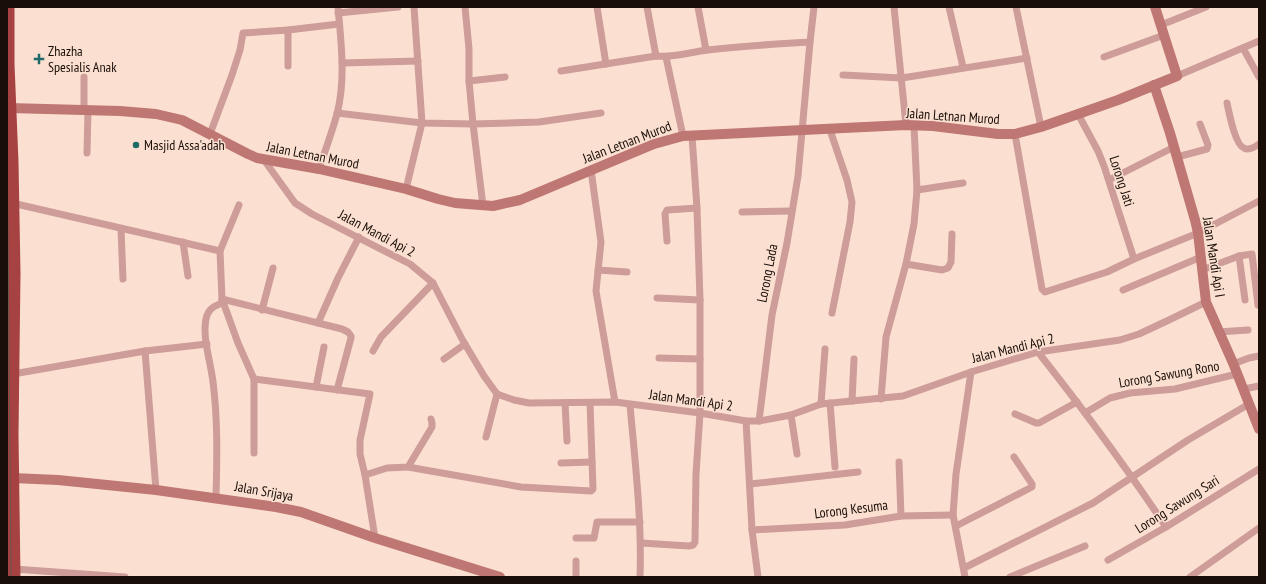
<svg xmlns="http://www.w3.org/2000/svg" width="1266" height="584" font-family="'PT Sans Narrow',sans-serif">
	<rect width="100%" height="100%" fill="#fbe0d1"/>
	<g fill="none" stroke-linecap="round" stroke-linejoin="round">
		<g stroke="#ce9c99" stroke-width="7">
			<polyline points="465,7 469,49 469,81 473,124 483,206"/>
			<polyline points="597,7 606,64"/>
			<polyline points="647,7 656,56"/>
			<polyline points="698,7 706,50"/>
			<polyline points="894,7 906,125"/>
			<polyline points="949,7 963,67"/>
			<polyline points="1016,7 1041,127"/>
			<polyline points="338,13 398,7"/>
			<polyline points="1161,25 1206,7"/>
			<polyline points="288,30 288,66"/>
			<polyline points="1243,48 1259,77"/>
			<polyline points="666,57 683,136"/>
			<polyline points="1104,57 1164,35"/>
			<polyline points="342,63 418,61"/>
			<path d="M561,71L656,56C673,58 690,52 708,50C742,46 776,44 810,42L814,7"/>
			<polyline points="843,75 902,78 1027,58"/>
			<polyline points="1177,76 1259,41"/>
			<polyline points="469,81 505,77"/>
			<path d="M1227,103C1229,112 1235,145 1244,148C1249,151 1255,147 1259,144"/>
			<polyline points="84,109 84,77"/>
			<polyline points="337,113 422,123 473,124 539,122 601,113"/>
			<polyline points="1078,114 1098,151 1104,166 1134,259"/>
			<polyline points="830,130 847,180 852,202 850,222 832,313"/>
			<polyline points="210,134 232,75 240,50 243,33 288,30 339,24"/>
			<polyline points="1015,134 1042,289 1045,292 1107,272 1134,259 1198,233 1259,201"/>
			<polyline points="87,153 88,110"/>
			<polyline points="1177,157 1207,149 1208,145 1200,124"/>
			<polyline points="264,160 295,203 312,214 410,264 433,283 462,339 484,376 497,394 514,400 529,403 615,402 700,413 746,421 759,421 791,415 821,404 903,396 971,372 1038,352 1120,340 1139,334 1171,319 1206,302"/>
			<path d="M319,169C325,151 332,132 337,114C346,79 341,42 338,7"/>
			<polyline points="591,170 601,242 596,291 615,402"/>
			<polyline points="1109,180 1174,147"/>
			<polyline points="406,189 422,123 414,7"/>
			<polyline points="917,190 963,183"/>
			<polyline points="12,203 220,251"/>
			<polyline points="239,205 220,251 222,299 238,343 254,379 254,453"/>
			<polyline points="742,212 792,211"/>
			<polyline points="121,229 123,279"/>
			<polyline points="667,241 665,214 667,210 697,208"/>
			<polyline points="183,242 188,276"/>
			<polyline points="1239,256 1245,300"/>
			<polyline points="906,264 942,270 948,268 951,262 952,234"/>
			<polyline points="598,270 627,272"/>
			<polyline points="1202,270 1239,256 1252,254 1258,305"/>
			<polyline points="1123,290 1201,257"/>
			<polyline points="657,298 700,300"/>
			<polyline points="222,299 342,329 348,332 351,336 351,338 337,390"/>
			<polyline points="262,310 273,268"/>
			<polyline points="318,323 338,278 359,237"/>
			<polyline points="1218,332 1248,330"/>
			<polyline points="145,351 156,490"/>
			<polyline points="373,351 381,337 433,283"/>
			<path d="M1038,352C1083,409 1126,467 1166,527"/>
			<polyline points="659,358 700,359"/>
			<polyline points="444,359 465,344"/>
			<polyline points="1233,364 1249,358 1259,356"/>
			<polyline points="13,374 145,351 207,344"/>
			<polyline points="254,379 370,394 360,440 360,454 365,475"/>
			<polyline points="316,387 324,347"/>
			<polyline points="1244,389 1259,386"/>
			<polyline points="881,399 886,337 906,264 914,224 917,190 914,126"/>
			<polyline points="852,401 854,359"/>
			<polyline points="565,403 567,441"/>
			<polyline points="830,403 835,467"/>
			<polyline points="821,404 825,349"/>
			<path d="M630,405C635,462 642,519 640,577"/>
			<polyline points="1085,413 1110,398 1130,393 1175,389 1237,374"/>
			<polyline points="1015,414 1036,423 1039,423 1077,402"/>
			<polyline points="791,415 797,454"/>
			<polyline points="746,421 752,530 758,577"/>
			<polyline points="759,421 772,315 787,243 798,176 810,42"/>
			<polyline points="486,437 497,394"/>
			<polyline points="899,462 901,516"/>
			<polyline points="561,463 592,462"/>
			<polyline points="408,467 521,487 591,491 593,489 590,403"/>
			<polyline points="750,484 858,472"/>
			<path d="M216,498C217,459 218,421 213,382C211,363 202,338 206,319C208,309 214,306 222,303"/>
			<polyline points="956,526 1032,487 1032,484 1014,457"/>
			<polyline points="752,530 845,525 901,516 953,515"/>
			<polyline points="375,538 365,475 387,468 408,467 432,427 432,423 431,419"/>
			<polyline points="576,538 594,538 597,522 640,522"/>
			<polyline points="641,543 689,546 693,545 695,542 696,474 700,413 700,300 697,208 692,136"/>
			<polyline points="1108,560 1166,527 1259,469"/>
			<polyline points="964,568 1093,503 1188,440 1249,404"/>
			<polyline points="14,569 125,577"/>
			<polyline points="576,577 576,561"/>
			<polyline points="965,577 953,515 956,474 971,372"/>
			<polyline points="1010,577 1085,546"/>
			<polyline points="1190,577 1259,528"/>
		</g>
		<g stroke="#bf7773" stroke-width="10">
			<polyline points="1154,85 1170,133 1195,220 1198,233 1206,302 1233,363 1259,429"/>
			<polyline points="9,108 120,111 156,114 182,120 248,154 257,158 319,169 406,189 438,199 455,203 493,206 520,200 654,144 683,136 906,125 933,126 998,134 1015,134 1041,127 1118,100 1177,76 1155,7"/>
			<polyline points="13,478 58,480 156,490 276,507 301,512 375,538 500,577"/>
		</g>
		<polyline stroke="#a64241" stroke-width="13" points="8,7 8,64 12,162 14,273 12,434 14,577"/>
		<polyline stroke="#69594f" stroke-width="1" points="7,118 11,577"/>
	</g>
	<g fill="#1e6a68" stroke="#fbe0d1" stroke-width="1.5">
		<path d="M37 53h4v4h4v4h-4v4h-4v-4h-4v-4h4z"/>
		<circle cx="136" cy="145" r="4"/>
	</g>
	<g text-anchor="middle" stroke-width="3" stroke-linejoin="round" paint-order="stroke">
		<g font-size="14" fill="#190e08" stroke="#fbe0d1" text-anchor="start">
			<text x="48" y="56">Zhazha<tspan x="48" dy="16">Spesialis Anak</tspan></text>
			<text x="144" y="150">Masjid Assa'adah</text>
		</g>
		<g font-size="14" fill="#190e08" stroke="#fbe0d1">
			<text transform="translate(953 116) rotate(4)" y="5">Jalan Letnan Murod</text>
			<text transform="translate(627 142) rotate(-21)" y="5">Jalan Letnan Murod</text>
			<text transform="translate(313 155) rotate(11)" y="5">Jalan Letnan Murod</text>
			<text transform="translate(1122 181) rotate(72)" y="5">Lorong Jati</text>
			<text transform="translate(377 233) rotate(28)" y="5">Jalan Mandi Api 2</text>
			<text transform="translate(1214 257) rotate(81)" y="5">Jalan Mandi Api I</text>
			<text transform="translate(767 273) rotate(-79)" y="5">Lorong Lada</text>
			<text transform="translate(1013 348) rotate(-14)" y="5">Jalan Mandi Api 2</text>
			<text transform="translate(1169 374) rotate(-10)" y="5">Lorong Sawung Rono</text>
			<text transform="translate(691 400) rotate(8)" y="5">Jalan Mandi Api 2</text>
			<text transform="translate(264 491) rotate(10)" y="5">Jalan Srijaya</text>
			<text transform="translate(1177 504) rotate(-32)" y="5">Lorong Sawung Sari</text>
			<text transform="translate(851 509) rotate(-7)" y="5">Lorong Kesuma</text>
		</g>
	</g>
	<rect width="1266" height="584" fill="none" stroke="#190e08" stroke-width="16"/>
</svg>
